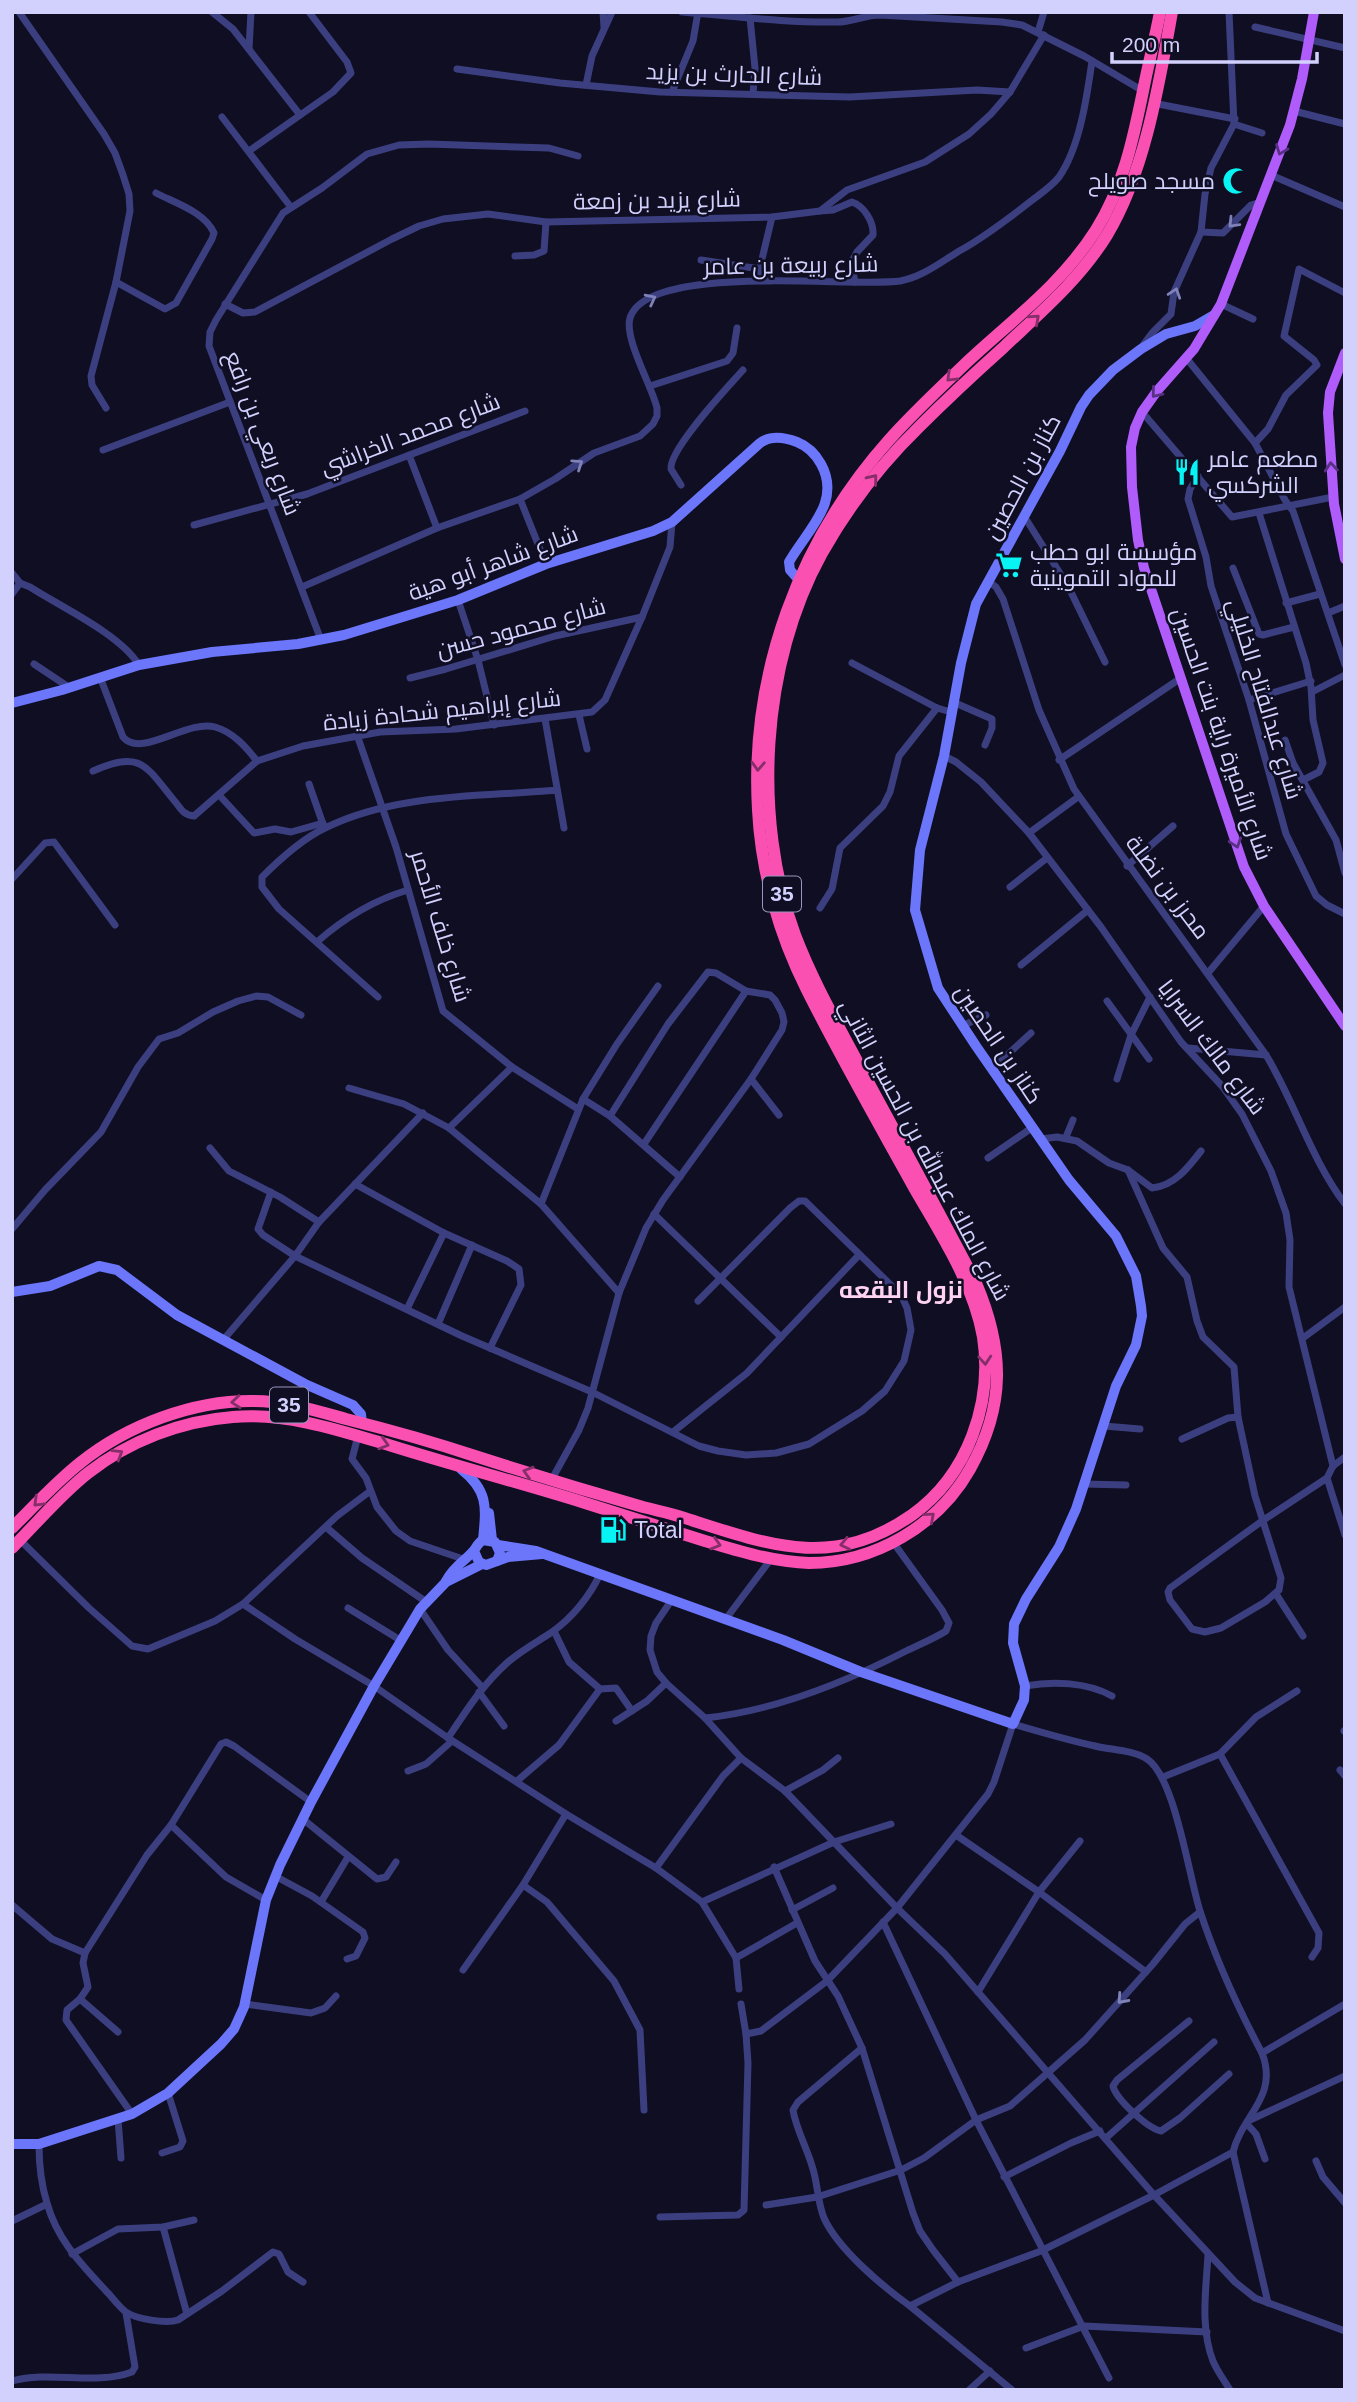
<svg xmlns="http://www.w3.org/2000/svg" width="1357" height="2402" font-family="Arial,Cairo,sans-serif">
	<rect width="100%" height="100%" fill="#100e22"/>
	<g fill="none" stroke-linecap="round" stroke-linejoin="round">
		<g stroke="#3b3f80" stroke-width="7">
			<polyline points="19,12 104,134 115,153 123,175 129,194 130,211 116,282 91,376 92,385 106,408"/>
			<polyline points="212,12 233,29 300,115"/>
			<polyline points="603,12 604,27"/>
			<path d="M682,12C734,16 785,23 837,22C852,22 865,15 880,15L1002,22L1022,25L1084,56L1143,91"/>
			<polyline points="750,18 755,68 753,94"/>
			<polyline points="1255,27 1345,48"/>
			<polyline points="1038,32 1044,12"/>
			<polyline points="249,49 251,12"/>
			<polyline points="457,69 560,83 660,92 850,97 977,90 1010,92"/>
			<polyline points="586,85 592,56 612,12"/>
			<polyline points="672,92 693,41 698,12"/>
			<polyline points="1153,103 1235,119"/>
			<polyline points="1294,111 1345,124"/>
			<polyline points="222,117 290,206"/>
			<polyline points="1234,124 1262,133"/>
			<polyline points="249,151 333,92 351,73 347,62 309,12"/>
			<polyline points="1271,175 1345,207"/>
			<path d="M820,211L833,210L852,202C864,206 874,222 873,235L857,252L851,263L855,282"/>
			<polyline points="1201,232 1223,233 1251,205 1261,202"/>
			<polyline points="515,256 534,255 544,251 546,222"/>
			<polyline points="701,260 760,269"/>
			<polyline points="757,280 772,217"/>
			<path d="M116,282L165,309L176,303L212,239L214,233C205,212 175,203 156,193"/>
			<polyline points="225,304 243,313 255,312 392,239 419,226 443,219 488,214 546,222 772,217 820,211 847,190 925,162 969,134 991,114 1010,92 1044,35"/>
			<polyline points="1221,304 1253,319"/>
			<polyline points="1143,345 1152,333 1171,314 1174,292 1201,232 1205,194 1211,168 1234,124 1229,12"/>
			<polyline points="1187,359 1255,443 1285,500 1293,511 1345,665"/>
			<polyline points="650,386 727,361 733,353 737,328"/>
			<polyline points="1142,412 1232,517 1333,497"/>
			<polyline points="1255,443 1268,429 1286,395 1317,365 1314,360 1284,336 1299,269 1345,293"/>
			<polyline points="103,450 230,402"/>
			<polyline points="409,455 437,528"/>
			<polyline points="1198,476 1190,489 1188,499 1206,557 1211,586 1249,700 1286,834 1316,896 1327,905 1345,914"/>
			<path d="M681,485L671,469C669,449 728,387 743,370"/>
			<polyline points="520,499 546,564"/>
			<polyline points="1259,513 1306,663 1311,687 1313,720 1323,763 1319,772 1303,780"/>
			<polyline points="1024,516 1068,586 1105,662"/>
			<polyline points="194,525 307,494 525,411"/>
			<polyline points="1233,568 1259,634 1263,635 1294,627"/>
			<polyline points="12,573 20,583"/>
			<path d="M988,581L996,587L1003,599L1039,710L1074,789L1266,1055C1295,1103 1311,1159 1345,1204"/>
			<path d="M302,587L437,528L520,499L555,479L594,453L640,436L653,424L657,416V408C652,386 624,339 630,318C647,262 852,288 900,281C923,277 942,261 961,250C986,236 1008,219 1031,201C1040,194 1051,187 1059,177C1080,147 1087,96 1092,61"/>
			<path d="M12,594L20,583L30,587C61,607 120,634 139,665"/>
			<polyline points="458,600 478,660 494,725"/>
			<polyline points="1286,603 1320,594"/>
			<polyline points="1328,613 1345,606"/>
			<polyline points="321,640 209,346 210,332 216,320 283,213 322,188 367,154 399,145 429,144 549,148 578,156"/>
			<polyline points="852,663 937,708 951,712"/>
			<polyline points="34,664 70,688"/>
			<path d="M100,677L123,737C141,759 187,719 215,727C233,732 246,747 257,761"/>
			<polyline points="410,678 446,669 555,636 642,617"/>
			<polyline points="1312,692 1345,675"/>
			<polyline points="1249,700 1311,681"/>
			<polyline points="953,702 992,719 992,728 985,745"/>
			<polyline points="579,715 587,749"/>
			<polyline points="545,719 564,828"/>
			<polyline points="357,735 396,847 443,1011 512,1067 578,1109"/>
			<polyline points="1285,740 1293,763 1336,840 1345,873"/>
			<polyline points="944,756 956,762 981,782 1029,833 1101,927 1181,1042 1222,1086 1242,1114 1271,1171 1286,1213 1290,1240 1289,1287 1333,1466"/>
			<polyline points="1059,760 1181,678"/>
			<path d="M93,771C143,749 146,767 177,804C182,811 185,815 194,816L257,761L303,746L380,732L456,729L592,712L605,700L642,617L670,547L672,522"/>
			<polyline points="309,784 324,827"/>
			<polyline points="220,796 254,833 275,829 291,832 323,823"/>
			<polyline points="1029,833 1078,797"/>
			<polyline points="1127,866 1173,826"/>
			<polyline points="12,879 45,843 54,842 115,925"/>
			<polyline points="1010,887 1047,858"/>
			<polyline points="820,908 832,889 840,848 883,806 890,792 899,756 937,708"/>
			<path d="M317,942C344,918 374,900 408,890"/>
			<polyline points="1021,965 1088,910"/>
			<polyline points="1208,973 1264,906"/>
			<path d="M378,997L279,909L262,887V877C280,859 302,839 325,828C396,793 480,797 557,790"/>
			<polyline points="1107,1001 1149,1059"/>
			<polyline points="962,1026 986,1015"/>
			<polyline points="1188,1048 1266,1055"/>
			<polyline points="992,1069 1031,1033"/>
			<polyline points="751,1079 779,1115"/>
			<polyline points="1117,1079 1131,1035 1150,997"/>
			<polyline points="349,1088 404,1104 449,1128 541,1204 619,1293"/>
			<polyline points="583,1099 610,1116 680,1177"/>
			<polyline points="449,1128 512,1067"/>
			<polyline points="1066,1137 1073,1120"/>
			<path d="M1041,1139L1057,1137L1077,1141L1109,1163L1128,1170L1152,1188C1174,1186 1188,1168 1201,1151"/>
			<polyline points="644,1144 746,991"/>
			<polyline points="210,1148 229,1171 280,1197 319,1222"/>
			<polyline points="988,1158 1033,1127"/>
			<polyline points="1128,1170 1163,1248 1187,1277 1197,1321 1203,1337 1234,1367 1238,1417"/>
			<polyline points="355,1184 444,1233 507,1261 519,1269 521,1285 490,1348"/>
			<polyline points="271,1192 258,1229 263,1235 295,1256 462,1336 592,1392 699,1446 718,1451 746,1455 776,1453 809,1444 862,1411 885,1391 904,1361 911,1330 907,1308 901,1295 805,1201 799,1201 790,1208 698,1301"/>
			<polyline points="541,1204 583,1099 617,1044 658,986"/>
			<polyline points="654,1214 781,1337"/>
			<polyline points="12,1229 45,1190 101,1132 138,1067 159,1039 178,1033 213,1012 238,1001 256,996 268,997 301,1015"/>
			<polyline points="407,1309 444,1233"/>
			<polyline points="438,1324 472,1245"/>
			<polyline points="1303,1338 1345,1307"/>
			<polyline points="224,1339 295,1256 319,1222 423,1113"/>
			<polyline points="1104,1426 1140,1429"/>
			<polyline points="673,1432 747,1373 859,1255"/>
			<polyline points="358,1436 352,1459 366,1478 377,1507 396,1531 410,1541 463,1559"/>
			<polyline points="1182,1439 1228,1418 1238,1417 1255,1496 1281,1578 1279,1590 1265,1602 1221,1628 1205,1632 1192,1629 1170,1600 1168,1592 1170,1588 1262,1521 1327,1478 1333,1466 1345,1457"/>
			<polyline points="1327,1478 1345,1535"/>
			<polyline points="552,1479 579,1430 588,1408 619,1293 646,1228 663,1200 751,1079 782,1030 784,1022 782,1013 775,1000 770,995 746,991 716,973 708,972 668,1024 610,1116"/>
			<polyline points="1083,1484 1126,1485"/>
			<polyline points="326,1527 362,1558 425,1601"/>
			<polyline points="20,1540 89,1608 132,1646 148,1649 215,1621 243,1604 337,1516 369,1492"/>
			<polyline points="1276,1594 1303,1636"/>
			<polyline points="671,1601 656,1623 651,1636 650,1650 657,1672 666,1683 705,1718 741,1758 785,1791 897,1908 945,1954 1154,2195 1235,2282 1255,2298 1345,2331"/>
			<polyline points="243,1604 295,1639 374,1686 448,1738 566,1814 656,1868 702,1902 736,1958 739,1989"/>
			<polyline points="348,1608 400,1640"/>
			<polyline points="420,1609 448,1650 482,1687"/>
			<polyline points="725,1620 771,1559"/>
			<polyline points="554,1631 569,1662 600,1689"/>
			<path d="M1025,1686C1053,1681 1087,1682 1112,1696"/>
			<polyline points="479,1692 504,1726"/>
			<path d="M705,1718C775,1711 846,1682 908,1650C921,1644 935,1638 946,1631L949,1623L942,1610L893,1542"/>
			<polyline points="616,1721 647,1701 666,1683"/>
			<polyline points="1344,1731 1345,1730"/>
			<path d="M448,1738C466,1711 483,1684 508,1662C522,1650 537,1642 552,1632C572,1618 590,1596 600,1574"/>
			<polyline points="1220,1754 1319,1933 1318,1948 1312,1957"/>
			<polyline points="1340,1770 1345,1776"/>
			<polyline points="408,1771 426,1764 452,1741"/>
			<polyline points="1163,1777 1220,1754 1256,1717 1297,1691"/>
			<polyline points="517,1781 559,1745 600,1689 616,1688 632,1711"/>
			<polyline points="785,1791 823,1770 838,1758"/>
			<polyline points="304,1820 377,1879 386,1877 396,1862"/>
			<polyline points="171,1825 226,1877 266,1900"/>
			<polyline points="956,1835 1039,1892 1146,1972"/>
			<polyline points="774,1867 815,1961 838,1996 862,2048 913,2213 920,2231 933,2250 958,2282 1041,2251 1154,2195 1233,2152"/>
			<polyline points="656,1868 723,1776 741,1758"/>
			<polyline points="275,1876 312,1896 363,1932 365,1938 356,1956 347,1959"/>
			<polyline points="523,1885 547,1902 614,1981 640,2030 644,2110"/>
			<polyline points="321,1902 348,1857"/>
			<polyline points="702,1902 834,1842 891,1824"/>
			<polyline points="12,1905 52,1939 85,1953 83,1963 88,1987 80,1999 67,2010 66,2020 132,2114"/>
			<polyline points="792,1910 833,1888"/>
			<polyline points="883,1922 976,2120 1109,2378"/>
			<polyline points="85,1953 147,1855 171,1825 221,1744 226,1742 234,1746 311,1802"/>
			<polyline points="736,1958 797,1923"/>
			<polyline points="463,1970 523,1885 566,1814"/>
			<polyline points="978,1992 1039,1892 1080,1841"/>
			<polyline points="80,1999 118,2032"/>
			<polyline points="245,2004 311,2013 325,2008 336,1996"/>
			<path d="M1189,2021L1117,2080L1113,2086C1116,2099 1147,2128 1161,2131L1180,2118L1229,2074"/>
			<path d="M746,2034L761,2031L827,1981L897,1908L988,1794L994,1782L1013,1724C1040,1732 1067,1740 1095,1746C1111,1750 1133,1750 1147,1759C1175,1777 1189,1877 1200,1911C1216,1960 1238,2008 1262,2053"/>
			<path d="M862,2048L798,2102L793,2110C796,2129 807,2148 812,2166C818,2183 817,2201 824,2218C838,2249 882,2286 910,2306L958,2282"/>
			<polyline points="118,2119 121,2158"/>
			<polyline points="1250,2120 1345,2076"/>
			<polyline points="1247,2124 1256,2134 1265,2159"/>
			<polyline points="1106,2138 1214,2042"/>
			<path d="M39,2144C39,2164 41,2184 47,2203C57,2240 82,2265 107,2292C113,2298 119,2307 126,2312C136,2319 166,2324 178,2320L222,2291L273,2252L279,2254L288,2272L303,2282"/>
			<polyline points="162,2153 180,2147 183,2141 168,2093"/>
			<polyline points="1316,2161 1323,2177 1345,2203"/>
			<polyline points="1004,2177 1071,2143 1100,2131"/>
			<polyline points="766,2205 817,2197 901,2170 924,2158 976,2120 1010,2106 1085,2040 1153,1964 1185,1924 1200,1912"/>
			<polyline points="660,2217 738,2215 744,2210 748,2063 746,2034 741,2004"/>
			<polyline points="12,2221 47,2204"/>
			<polyline points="163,2227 187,2314"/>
			<polyline points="72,2254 118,2229 163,2227 194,2220"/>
			<path d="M1208,2255C1206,2289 1200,2328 1213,2361C1217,2371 1224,2380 1230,2390"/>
			<path d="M1268,2303L1233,2152C1242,2115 1279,2097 1262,2053L1345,2004"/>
			<polyline points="910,2306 1012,2390"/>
			<polyline points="1026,2348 1084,2326 1207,2332"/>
			<path d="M12,2381C51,2370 94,2386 132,2372L135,2367L126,2313"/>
			<polyline points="969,2390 990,2371"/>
		</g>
		<g stroke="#6b76fa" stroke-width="10">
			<path d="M12,703L62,690L139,665L212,652L298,644L344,635L458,600L546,564L653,531L672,522L760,443C771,435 784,437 797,442C807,446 815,453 821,464C842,502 807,530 789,562L790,570L798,579"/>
			<polyline points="12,1292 50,1286 99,1266 117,1270 177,1315 305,1384 353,1405 361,1414 362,1423"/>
			<path d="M461,1469C489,1491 486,1508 483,1540"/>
			<polyline points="489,1513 492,1540"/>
			<polyline points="498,1545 536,1551 783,1640 861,1672 1013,1724 1024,1700 1025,1686 1013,1643 1014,1624 1026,1599 1059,1547 1076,1509 1116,1386 1136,1345 1142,1316 1141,1306 1136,1276 1116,1236 1069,1180 976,1046 938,988 915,910 920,850 944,756 961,663 976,604 1060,451 1081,407 1089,395 1113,370 1141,349 1166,334 1195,326 1214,315"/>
			<polyline points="497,1561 508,1557 542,1554"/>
			<path d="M446,1581C455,1564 466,1561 475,1549C477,1546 479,1542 483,1540L495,1542L500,1553L497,1561L486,1565L479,1562L474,1551"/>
			<polyline points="12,2144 39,2144 132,2114 168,2093 221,2044 234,2029 244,2007 266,1900 280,1865 311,1802 374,1686 420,1609 446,1582 482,1564"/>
		</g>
		<g stroke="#af5cfa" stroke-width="10">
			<polyline points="1314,12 1302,79 1290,125 1221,304 1194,349 1157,391 1142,412 1135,428 1131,447 1132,487 1138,540 1144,568 1244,867 1264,906 1345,1026"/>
			<polyline points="1345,353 1330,392 1328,413 1334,504 1345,559"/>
		</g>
		<g stroke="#fa50b2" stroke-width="12">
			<path d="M12,1528C34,1506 56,1482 80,1463C127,1425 194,1400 254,1401C285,1401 317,1411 346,1419C390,1430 433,1442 475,1456C531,1474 587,1491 643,1507C660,1511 677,1515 694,1521C774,1547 836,1568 912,1515C968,1475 993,1403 983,1337C974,1285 942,1236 916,1191C879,1124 841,1058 807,990C779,935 761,871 758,810C750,674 799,541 889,440C913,413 939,389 965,364C1011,321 1062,284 1096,230C1123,187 1133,140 1143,91C1148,65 1155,39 1160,12"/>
			<path d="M12,1548C37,1523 60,1495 88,1473C129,1441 181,1421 233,1417C286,1412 342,1431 392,1446C456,1466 521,1483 585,1503C625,1516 665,1528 705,1541C738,1551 774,1562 809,1563C874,1563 938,1526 970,1469C1006,1405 1004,1349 976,1283C940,1214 903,1146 866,1078C841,1030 814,985 795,935C752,818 761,663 822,553C848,507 881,464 919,427C947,399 975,373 1004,347C1041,312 1080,279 1107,235C1145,172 1159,84 1172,12"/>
		</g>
	</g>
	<defs><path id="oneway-chevron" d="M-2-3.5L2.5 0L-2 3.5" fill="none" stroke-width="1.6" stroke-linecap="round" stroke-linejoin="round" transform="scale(1.75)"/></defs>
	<g stroke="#583183">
		<use href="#oneway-chevron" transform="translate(1281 150) rotate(111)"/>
		<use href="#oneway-chevron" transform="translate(1156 393) rotate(129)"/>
		<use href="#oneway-chevron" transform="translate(1331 467) rotate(-95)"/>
		<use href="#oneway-chevron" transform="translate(1236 843) rotate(72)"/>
	</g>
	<g stroke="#7f81b9">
		<use href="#oneway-chevron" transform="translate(1233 223) rotate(134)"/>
		<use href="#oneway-chevron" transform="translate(1175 293) rotate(-72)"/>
		<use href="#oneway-chevron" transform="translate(651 299) rotate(-27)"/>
		<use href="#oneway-chevron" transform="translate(578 464) rotate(-34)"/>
		<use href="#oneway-chevron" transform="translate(1122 1999) rotate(132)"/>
	</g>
	<g stroke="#852f6a">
		<use href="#oneway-chevron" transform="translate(1035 319) rotate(-42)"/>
		<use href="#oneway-chevron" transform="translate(951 377) rotate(136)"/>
		<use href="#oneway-chevron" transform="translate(873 479) rotate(-51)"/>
		<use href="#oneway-chevron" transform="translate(758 766) rotate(93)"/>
		<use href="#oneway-chevron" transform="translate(985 1360) rotate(86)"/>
		<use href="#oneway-chevron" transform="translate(236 1402) rotate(175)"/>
		<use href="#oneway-chevron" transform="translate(384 1444) rotate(17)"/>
		<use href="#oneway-chevron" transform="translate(118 1454) rotate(-32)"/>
		<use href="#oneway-chevron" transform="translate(528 1472) rotate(-163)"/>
		<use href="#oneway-chevron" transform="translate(38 1502) rotate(136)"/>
		<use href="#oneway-chevron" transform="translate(930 1517) rotate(-41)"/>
		<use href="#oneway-chevron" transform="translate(716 1544) rotate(16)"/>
		<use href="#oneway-chevron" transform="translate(845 1544) rotate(168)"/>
	</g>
	<defs>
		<symbol id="mosque-bare" viewBox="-9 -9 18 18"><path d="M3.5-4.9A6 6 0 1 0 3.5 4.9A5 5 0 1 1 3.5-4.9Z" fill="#08f3f3" stroke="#100e22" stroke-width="2.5" paint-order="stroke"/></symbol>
		<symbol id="restaurant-bare" viewBox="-9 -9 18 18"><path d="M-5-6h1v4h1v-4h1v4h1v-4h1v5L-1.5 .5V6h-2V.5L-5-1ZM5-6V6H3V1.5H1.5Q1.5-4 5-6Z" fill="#08f3f3" stroke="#100e22" stroke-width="2.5" paint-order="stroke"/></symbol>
		<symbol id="supermarket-bare" viewBox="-9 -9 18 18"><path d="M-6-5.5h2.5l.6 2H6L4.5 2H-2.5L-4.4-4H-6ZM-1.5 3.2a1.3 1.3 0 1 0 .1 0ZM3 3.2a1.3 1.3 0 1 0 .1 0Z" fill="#08f3f3" stroke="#100e22" stroke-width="2.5" paint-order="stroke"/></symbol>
		<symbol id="fuel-bare" viewBox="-9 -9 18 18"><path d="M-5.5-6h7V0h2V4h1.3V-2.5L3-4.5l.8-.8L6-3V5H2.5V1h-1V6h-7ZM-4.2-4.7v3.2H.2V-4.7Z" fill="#08f3f3" stroke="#100e22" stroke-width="2.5" paint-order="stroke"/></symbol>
	</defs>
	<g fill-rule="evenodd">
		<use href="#mosque-bare" x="1217" y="162" width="38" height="38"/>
		<use href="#restaurant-bare" x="1168" y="453" width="38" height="38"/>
		<use href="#supermarket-bare" x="990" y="546" width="38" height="38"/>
		<use href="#fuel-bare" x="594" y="1511" width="38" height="38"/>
	</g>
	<g text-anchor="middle" stroke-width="5" stroke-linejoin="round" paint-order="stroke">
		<g fill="#100e22" stroke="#9896bc" stroke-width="2">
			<rect x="763" y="876.5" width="38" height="35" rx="5"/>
			<rect x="270" y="1387.5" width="38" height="35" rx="5"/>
		</g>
		<g font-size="21" font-weight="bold" fill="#d2d1fe">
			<text x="782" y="901">35</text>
			<text x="289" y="1412">35</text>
		</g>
		<g font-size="23" fill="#d2d1fe" stroke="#100e22">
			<text transform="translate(734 74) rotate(2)" y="8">شارع الحارث بن يزيد</text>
			<text transform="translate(657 200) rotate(-1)" y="8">شارع يزيد بن زمعة</text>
			<text transform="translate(791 265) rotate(-1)" y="8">شارع ربيعة بن عامر</text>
			<text transform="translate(263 433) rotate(69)" y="8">شارع ربعي بن رافع</text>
			<text transform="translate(410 434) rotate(-21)" y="8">شارع محمد الخراشي</text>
			<text transform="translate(1022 477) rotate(-62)" y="8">كناز بن الحصين</text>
			<text transform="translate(493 563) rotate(-20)" y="8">شارع شاهر أبو هية</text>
			<text transform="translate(521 628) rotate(-15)" y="8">شارع محمود حسن</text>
			<text transform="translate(1265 699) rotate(73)" y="8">شارع عبدالفتاح الخليلي</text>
			<text transform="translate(442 710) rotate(-6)" y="8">شارع إبراهيم شحادة زيادة</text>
			<text transform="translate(1222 734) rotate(71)" y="8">شارع الأميرة راية بنت الحسين</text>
			<text transform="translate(1168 887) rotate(53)" y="8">محرز بن نضلة</text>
			<text transform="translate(441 926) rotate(73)" y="8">شارع خلف الأحمر</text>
			<text transform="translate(999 1044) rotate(56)" y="8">كناز بن الحصين</text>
			<text transform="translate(1212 1047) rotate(53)" y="8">شارع مالك السرايا</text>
			<text transform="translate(925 1150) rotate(62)" y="8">شارع الملك عبدالله بن الحسين الثاني</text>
		</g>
		<g font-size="23" fill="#d2d1fe" stroke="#100e22" text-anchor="start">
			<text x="1215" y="189" text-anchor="end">مسجد صويلح</text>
			<text x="1208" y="467">مطعم عامر<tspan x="1208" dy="26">الشركسي</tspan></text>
			<text x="1030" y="560">مؤسسة ابو حطب<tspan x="1030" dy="26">للمواد التموينية</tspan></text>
			<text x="634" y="1538">Total</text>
		</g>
		<g font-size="24" font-weight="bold" fill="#fed3f2" stroke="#100e22">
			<text x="901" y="1298">نزول البقعه</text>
		</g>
	</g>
	<rect width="1357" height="2402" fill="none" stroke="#d2d1fe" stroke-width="28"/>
	<path d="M1112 52v10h205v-10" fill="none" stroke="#d2d1fe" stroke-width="3.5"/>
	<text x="1122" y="52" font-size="21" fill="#d2d1fe" stroke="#100e22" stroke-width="5" paint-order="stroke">200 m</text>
</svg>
